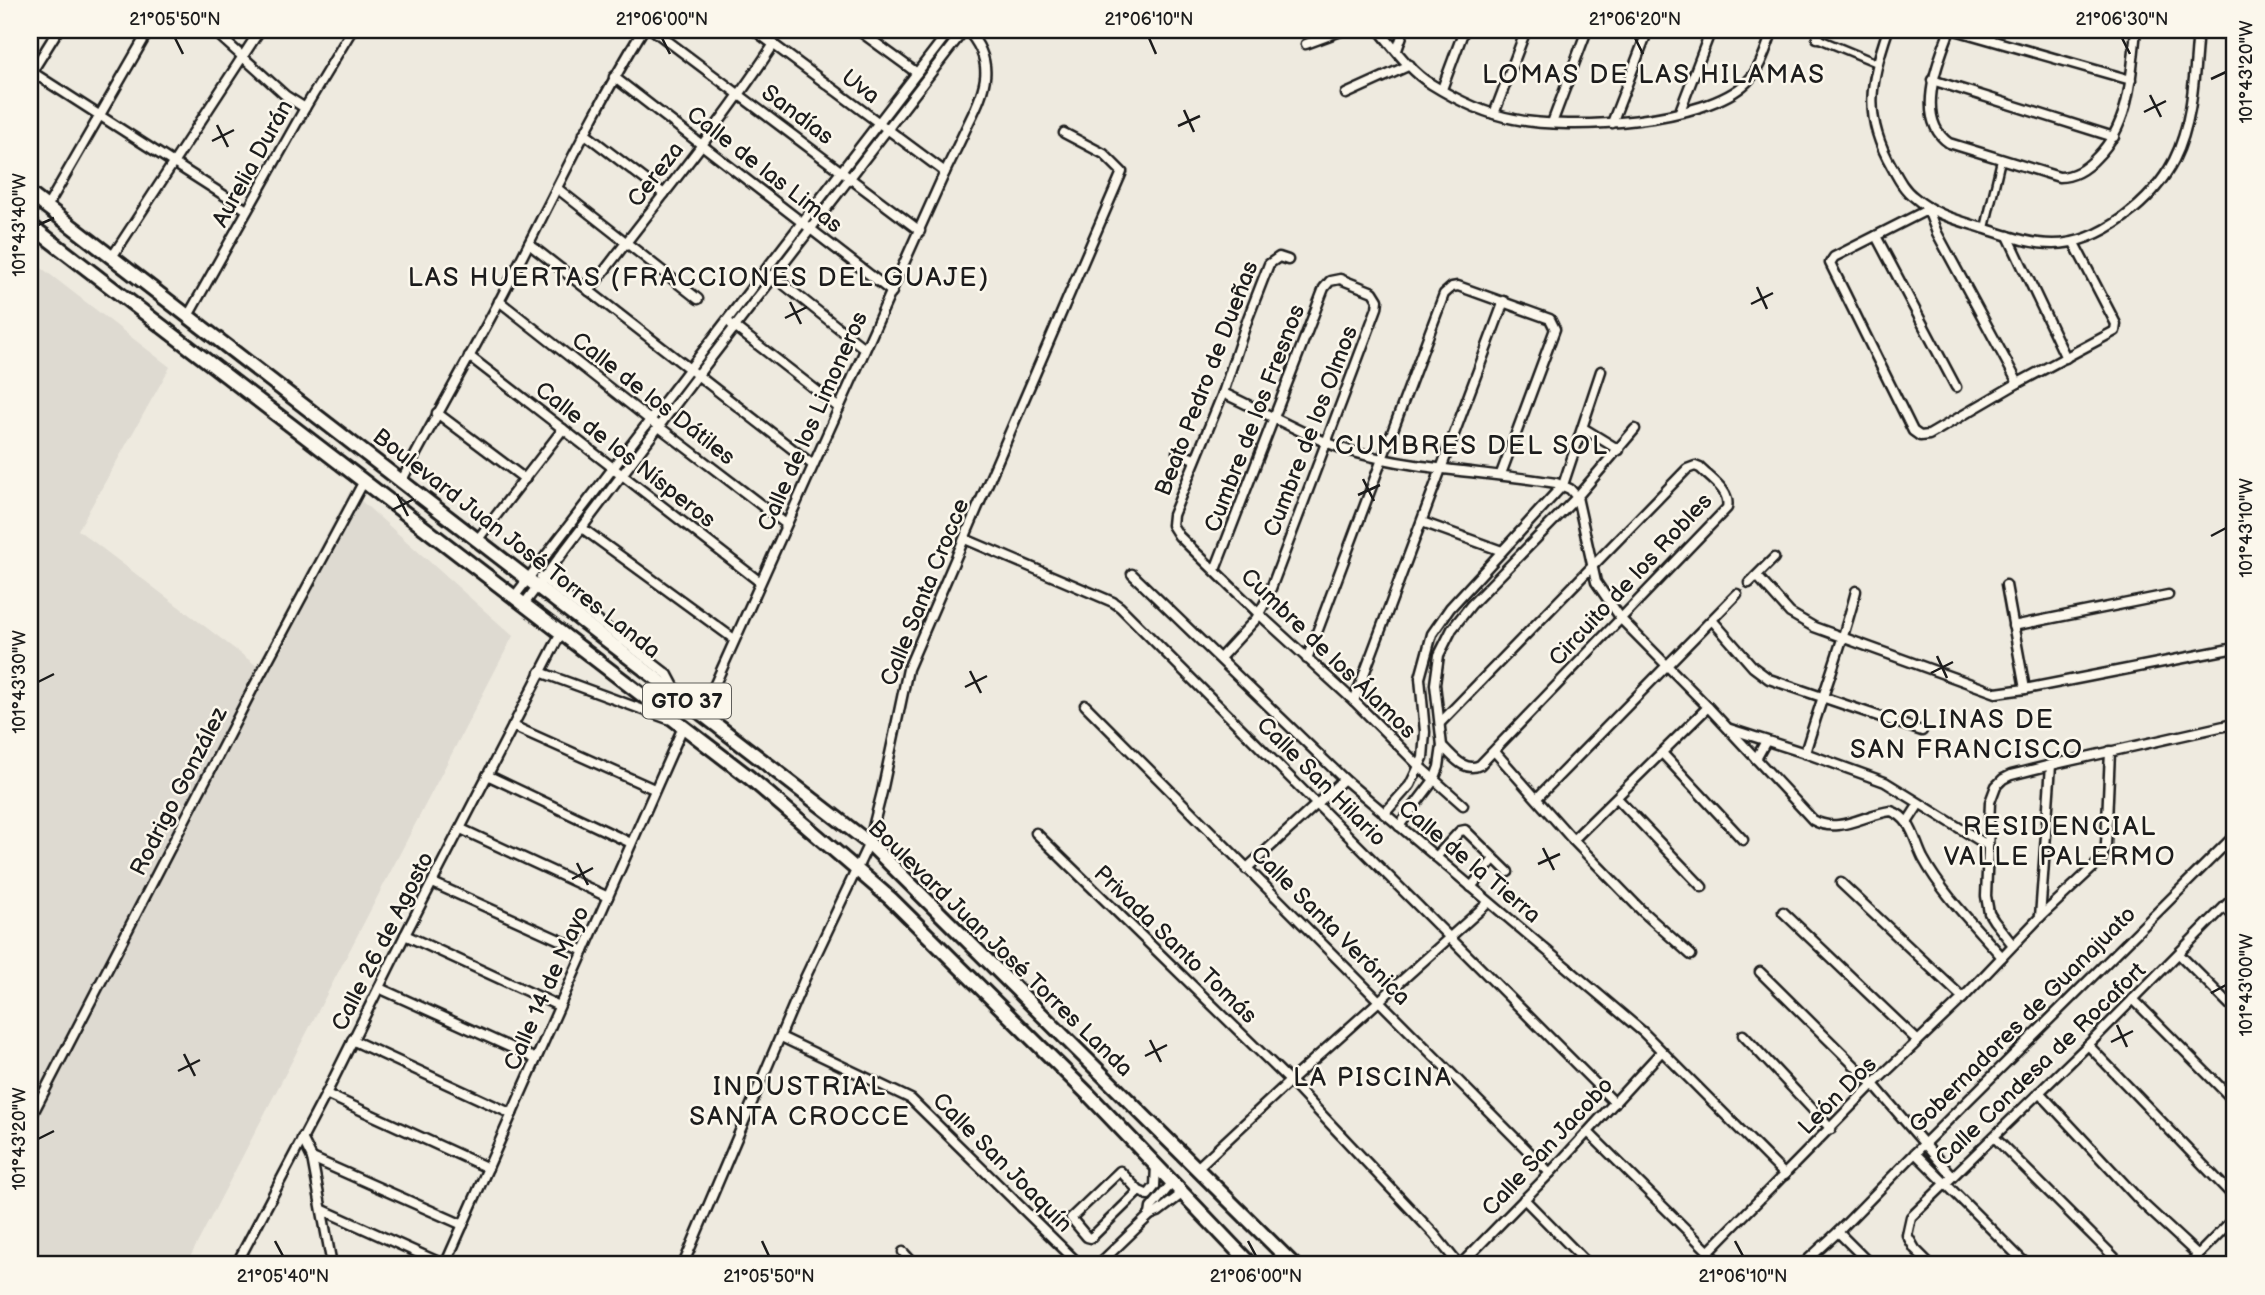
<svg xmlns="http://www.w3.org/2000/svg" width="2265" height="1295" font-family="'Balsamiq Sans',sans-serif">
	<rect width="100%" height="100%" fill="#eeeadf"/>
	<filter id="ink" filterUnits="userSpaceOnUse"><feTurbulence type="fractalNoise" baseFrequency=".0143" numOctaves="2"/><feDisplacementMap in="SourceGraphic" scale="14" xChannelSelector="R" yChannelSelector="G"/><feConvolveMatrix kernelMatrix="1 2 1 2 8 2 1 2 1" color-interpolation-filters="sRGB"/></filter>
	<g filter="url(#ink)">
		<polygon fill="#dedad1" points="30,259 170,367 78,530 257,666 350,491 513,636 186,1265 30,1265"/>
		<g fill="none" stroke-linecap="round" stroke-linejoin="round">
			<defs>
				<g id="pedestrian">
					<polyline points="1817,38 1877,63"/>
					<polyline points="1985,228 2001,160"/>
				</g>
				<g id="minor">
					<polyline points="213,30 286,96 305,108"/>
					<polyline points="653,30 920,231"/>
					<polyline points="754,30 945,172"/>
					<polyline points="858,30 917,73"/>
					<path d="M1379,30C1393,47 1411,72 1431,84C1455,99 1486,114 1514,119C1569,131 1706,123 1747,82C1761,68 1766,48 1773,30"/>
					<path d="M1888,30C1870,82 1863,117 1892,167C1898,178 1904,190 1914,197C1934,215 1961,221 1986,229C2008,236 2030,244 2053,244C2101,244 2153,201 2174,160C2194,120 2194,73 2198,30"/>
					<path d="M1950,30C1938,61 1914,119 1949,143L2059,177C2075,177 2087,168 2097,157C2131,123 2131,75 2136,30"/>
					<polyline points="1955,30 2131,80"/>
					<polyline points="1817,38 1820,30"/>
					<polyline points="1306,44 1344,30"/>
					<polyline points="1397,50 1404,30"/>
					<polyline points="32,72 247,210"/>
					<polyline points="30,75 58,30"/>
					<polyline points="614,77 892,292"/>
					<polyline points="1932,80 2114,137"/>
					<polyline points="1442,89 1464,30"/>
					<polyline points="1346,94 1410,65"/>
					<polyline points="1680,111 1711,30"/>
					<polyline points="1494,114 1526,30"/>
					<polyline points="1552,123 1587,30"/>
					<polyline points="1612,123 1648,30"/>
					<polyline points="584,133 664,194"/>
					<polyline points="558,189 698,299"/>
					<polyline points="47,207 149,30"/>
					<polyline points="1927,207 1937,233 2018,383"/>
					<polyline points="1927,210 1834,257 1830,263 1913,431 1920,436 1929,435 2018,383 2115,331 2116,324 2074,243"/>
					<polyline points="1876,236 1956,387"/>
					<polyline points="2008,236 2066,358"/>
					<polyline points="529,244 813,465"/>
					<polyline points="112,257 260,30"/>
					<polyline points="1288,260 1279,257 1269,264 1248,318 1223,393 1173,515 1172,525 1179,536 1259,614 1354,701 1420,767 1463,805"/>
					<polyline points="772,275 865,349"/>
					<path d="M589,291C651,209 717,130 774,44"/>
					<polyline points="499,301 650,420 786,524"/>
					<polyline points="188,316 305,108 352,30"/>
					<polyline points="731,324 839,408"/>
					<polyline points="469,356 760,582"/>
					<path d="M1223,393C1265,412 1306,437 1350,451C1415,470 1489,472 1556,483L1570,489L1577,497L1596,582L1622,620L1708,707L1813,820C1839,835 1864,814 1891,811C1912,818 1914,840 1923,858C1943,895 1975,926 2002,957"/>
					<polyline points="437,413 525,479"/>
					<polyline points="1583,428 1619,450"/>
					<polyline points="1177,452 1194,459"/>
					<path d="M402,480C434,419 469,359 501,298C548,208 590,116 643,30"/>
					<polyline points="1422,522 1502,551"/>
					<polyline points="582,528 734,639"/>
					<polyline points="478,539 563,429"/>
					<polyline points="965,539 1113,602 1120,607 1615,1103"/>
					<polyline points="1215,570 1324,288 1330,281 1340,279 1373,292 1378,300 1377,308 1267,599 1256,619 1220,658"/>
					<polyline points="1132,574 1344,779 1643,1032 1785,1175"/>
					<polyline points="1757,576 1790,613 1814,627 1996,693 2025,689 2235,648"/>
					<polyline points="541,577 668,675 677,692"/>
					<polyline points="1749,583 1774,558"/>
					<polyline points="2006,585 2025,689"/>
					<polyline points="514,597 950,30"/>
					<polyline points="524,604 697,376 964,30"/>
					<polyline points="1712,620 1753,667 1769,679 1922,731"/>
					<polyline points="2013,626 2168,595"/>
					<polyline points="1307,659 1444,294 1452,287 1458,286 1550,319 1555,329 1501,474"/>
					<polyline points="540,672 668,719"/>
					<polyline points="1354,701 1504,301"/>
					<polyline points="1085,705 1550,1173"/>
					<path d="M702,713L945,172C953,156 961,139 969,122C986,88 996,62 967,30"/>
					<path d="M1440,723L1687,469L1695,466L1700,468C1711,479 1731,491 1727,508L1480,765C1464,773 1453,756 1442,746"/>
					<polyline points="513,726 654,789"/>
					<polyline points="1730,729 1805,753 1885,782 1987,845"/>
					<polyline points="1495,752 1573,840 1642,911 1691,955"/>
					<polyline points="1662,753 1743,840"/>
					<path d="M1805,753C1821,699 1842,646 1856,591"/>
					<polyline points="1756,759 1766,741"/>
					<polyline points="487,775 631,843"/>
					<polyline points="1537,798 1737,594"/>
					<polyline points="1617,798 1702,887"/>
					<polyline points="1384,814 1410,785 1423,758 1425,732 1420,678 1432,634 1450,608 1563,485 1601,371"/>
					<polyline points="1908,821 1919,804"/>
					<polyline points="1399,826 1434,780 1439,767 1442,746 1435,684 1439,655 1452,629 1471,605 1577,497 1635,429"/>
					<polyline points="461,829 608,897"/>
					<polyline points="1036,833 1290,1081 1434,1234 1459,1265"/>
					<polyline points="1573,840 1708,707"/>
					<polyline points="1436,857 1460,831 1465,830 1508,872"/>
					<polyline points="1246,869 1344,779"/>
					<polyline points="433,883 584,951"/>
					<polyline points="1841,883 1963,998"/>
					<polyline points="1471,887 1494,859"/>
					<polyline points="2225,907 2235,918"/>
					<polyline points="1783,912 1918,1041"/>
					<polyline points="2040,917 2051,765"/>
					<polyline points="405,935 559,1006"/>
					<polyline points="2013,945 1994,921 1989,913 1986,896 1990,802 1996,786 2003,779 2011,775 2051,765 2233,724"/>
					<polyline points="2179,954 2235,1010"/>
					<polyline points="1760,972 1873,1084 1952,1176"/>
					<polyline points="379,988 536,1059"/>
					<polyline points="2133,999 2235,1102"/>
					<polyline points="1743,1035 1831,1129"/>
					<polyline points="781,1037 911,1099 1080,1265"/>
					<polyline points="352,1040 512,1114"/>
					<polyline points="2088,1045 2235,1198"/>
					<polyline points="2039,1092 2143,1204 2198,1255"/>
					<polyline points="326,1094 488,1168"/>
					<polyline points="30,1119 252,690 364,481"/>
					<polyline points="1588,1132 1722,1265"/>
					<polyline points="1994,1137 2122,1265"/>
					<polyline points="302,1138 312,1158 332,1265"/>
					<polyline points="1915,1153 2027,1265"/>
					<polyline points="312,1158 463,1225"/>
					<polyline points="1196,1169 1290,1081 1488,903"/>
					<polyline points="1139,1191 1091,1238 1087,1237 1071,1218 1120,1171 1139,1191 1148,1195 1155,1186 1156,1165"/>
					<polyline points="1524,1199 1589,1265"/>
					<polyline points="323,1210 445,1265"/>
					<polyline points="1150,1215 1151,1208 1173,1182"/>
					<polyline points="1838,1232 1871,1265"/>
					<polyline points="903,1252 915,1265"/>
					<polyline points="236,1265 326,1094 405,935 561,633"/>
					<polyline points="445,1265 683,727"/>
					<polyline points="683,1265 805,978 869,843 882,792 908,669 1122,172 1104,154 1064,133"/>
					<polyline points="1098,1265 1150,1215 1158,1212 1183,1193"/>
					<polyline points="1460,1265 1550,1173 1661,1052"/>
					<polyline points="1706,1265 1708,1252 1873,1084 1963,998 2040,917 2101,860 2106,845 2110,751"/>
					<polyline points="1802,1265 1838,1232 1924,1144 2235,835"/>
					<polyline points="1931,1265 1915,1249 1907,1235 1911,1217 2088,1045 2235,896"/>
					<polyline points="2188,1265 2235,1217"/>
				</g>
				<g id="primary">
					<polyline points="30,194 869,843 1294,1265"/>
					<polyline points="30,225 750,778 891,899 1089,1095 1251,1265"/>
				</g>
			</defs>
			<use href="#pedestrian" stroke="#1c1c1c" stroke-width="11"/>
			<use href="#minor" stroke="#1c1c1c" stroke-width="13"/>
			<use href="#primary" stroke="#1c1c1c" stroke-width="18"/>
			<use href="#pedestrian" stroke="#fbf7ec" stroke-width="6"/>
			<use href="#minor" stroke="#fbf7ec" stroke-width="8"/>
			<use href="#primary" stroke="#fbf7ec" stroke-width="12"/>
		</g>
	</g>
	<path fill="none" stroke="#1c1c1c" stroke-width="2.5" d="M175,38L183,54M662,38L670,54M1149,38L1156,54M1635,38L1643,54M2122,38L2130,54M2211,79L2226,72M2150,95L2161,117M1184,110L1194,132M2144,112L2166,101M217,125L228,147M1178,126L1200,116M212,141L234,130M38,225L54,218M1757,287L1767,309M790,302L801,324M1751,304L1773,293M785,318L807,307M1363,479L1374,501M397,494L408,516M1358,495L1380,485M392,510L414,499M2211,536L2226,528M1937,656L1947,678M970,671L981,693M1931,673L1953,662M38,682L54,674M965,687L987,676M1543,848L1554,870M577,863L588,885M1538,864L1560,854M572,879L593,868M2211,993L2226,985M2117,1025L2127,1047M1150,1040L1161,1062M2111,1042L2133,1031M184,1054L195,1076M1145,1056L1167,1045M178,1071L200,1060M38,1139L54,1131M275,1241L283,1256M762,1241L769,1256M1248,1241L1256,1256M1735,1241L1743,1256"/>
	<g text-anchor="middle" stroke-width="5" stroke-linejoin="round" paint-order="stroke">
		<rect fill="#fbf7ec" stroke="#5f5e5a" stroke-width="2" x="643" y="683.5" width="88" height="35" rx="5"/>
		<g font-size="21" font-weight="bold" fill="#1c1c1c">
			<text x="687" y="708">GTO 37</text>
		</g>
		<g font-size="23" fill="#1c1c1c" stroke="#fbf7ec">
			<text transform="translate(861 86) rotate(37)" y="8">Uva</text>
			<text transform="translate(798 114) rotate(37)" y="8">Sandías</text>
			<text transform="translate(252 163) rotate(-61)" y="8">Aurelia Durán</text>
			<text transform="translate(765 169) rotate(38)" y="8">Calle de las Limas</text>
			<text transform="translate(655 174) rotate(-52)" y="8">Cereza</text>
			<text transform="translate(1206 378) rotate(-69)" y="8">Beato Pedro de Dueñas</text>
			<text transform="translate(654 398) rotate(38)" y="8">Calle de los Dátiles</text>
			<text transform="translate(1254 418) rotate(-69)" y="8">Cumbre de los Fresnos</text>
			<text transform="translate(812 421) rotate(-66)" y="8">Calle de los Limoneros</text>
			<text transform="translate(1310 431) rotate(-69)" y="8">Cumbre de los Olmos</text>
			<text transform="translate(626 454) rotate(38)" y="8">Calle de los Nísperos</text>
			<text transform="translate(517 543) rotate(38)" y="8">Boulevard Juan José Torres Landa</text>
			<text transform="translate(1630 579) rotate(-47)" y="8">Circuito de los Robles</text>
			<text transform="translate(924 592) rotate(-68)" y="8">Calle Santa Crocce</text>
			<text transform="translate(1329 653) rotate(44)" y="8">Cumbre de los Álamos</text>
			<text transform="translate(1322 781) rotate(45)" y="8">Calle San Hilario</text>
			<text transform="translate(178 791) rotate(-63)" y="8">Rodrigo González</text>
			<text transform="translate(1470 861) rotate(40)" y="8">Calle de la Tierra</text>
			<text transform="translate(1331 925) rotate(45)" y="8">Calle Santa Verónica</text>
			<text transform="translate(382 941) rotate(-63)" y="8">Calle 26 de Agosto</text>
			<text transform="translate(1176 944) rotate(44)" y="8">Privada Santo Tomás</text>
			<text transform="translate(1001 948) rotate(44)" y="8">Boulevard Juan José Torres Landa</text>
			<text transform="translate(546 988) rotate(-66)" y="8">Calle 14 de Mayo</text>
			<text transform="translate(2022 1019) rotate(-45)" y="8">Gobernadores de Guanajuato</text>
			<text transform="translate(2040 1064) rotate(-44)" y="8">Calle Condesa de Rocafort</text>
			<text transform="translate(1837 1095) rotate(-45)" y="8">León Dos</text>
			<text transform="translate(1547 1146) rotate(-47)" y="8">Calle San Jacobo</text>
			<text transform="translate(1003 1162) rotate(45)" y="8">Calle San Joaquín</text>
		</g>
		<g font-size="26" letter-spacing="2" fill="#1c1c1c" stroke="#fbf7ec">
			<text x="1654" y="83">LOMAS DE LAS HILAMAS</text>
			<text x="699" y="286">LAS HUERTAS (FRACCIONES DEL GUAJE)</text>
			<text x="1472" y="454">CUMBRES DEL SOL</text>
			<text x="1967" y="728">COLINAS DE<tspan x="1967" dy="30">SAN FRANCISCO</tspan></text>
			<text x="2060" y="835">RESIDENCIAL<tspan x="2060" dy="30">VALLE PALERMO</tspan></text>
			<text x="1373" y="1086">LA PISCINA</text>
			<text x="800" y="1095">INDUSTRIAL<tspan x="800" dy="30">SANTA CROCCE</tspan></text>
		</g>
	</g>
	<rect width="2265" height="1295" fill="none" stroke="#fbf7ec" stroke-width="77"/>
	<rect x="38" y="38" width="2188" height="1218" fill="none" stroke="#1c1c1c" stroke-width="2.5"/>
	<g font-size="18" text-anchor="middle" fill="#1c1c1c">
		<text x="175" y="25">21°05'50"N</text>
		<text x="662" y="25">21°06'00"N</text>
		<text x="1149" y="25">21°06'10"N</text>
		<text x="1635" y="25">21°06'20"N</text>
		<text x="2122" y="25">21°06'30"N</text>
		<text transform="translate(2246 72) rotate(-90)" y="6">101°43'20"W</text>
		<text transform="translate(19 225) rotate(-90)" y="6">101°43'40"W</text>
		<text transform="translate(2246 528) rotate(-90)" y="6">101°43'10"W</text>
		<text transform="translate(19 682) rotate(-90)" y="6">101°43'30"W</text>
		<text transform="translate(2246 985) rotate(-90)" y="6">101°43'00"W</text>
		<text transform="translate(19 1139) rotate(-90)" y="6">101°43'20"W</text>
		<text x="283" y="1282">21°05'40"N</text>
		<text x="769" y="1282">21°05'50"N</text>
		<text x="1256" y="1282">21°06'00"N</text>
		<text x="1743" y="1282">21°06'10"N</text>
	</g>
</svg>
